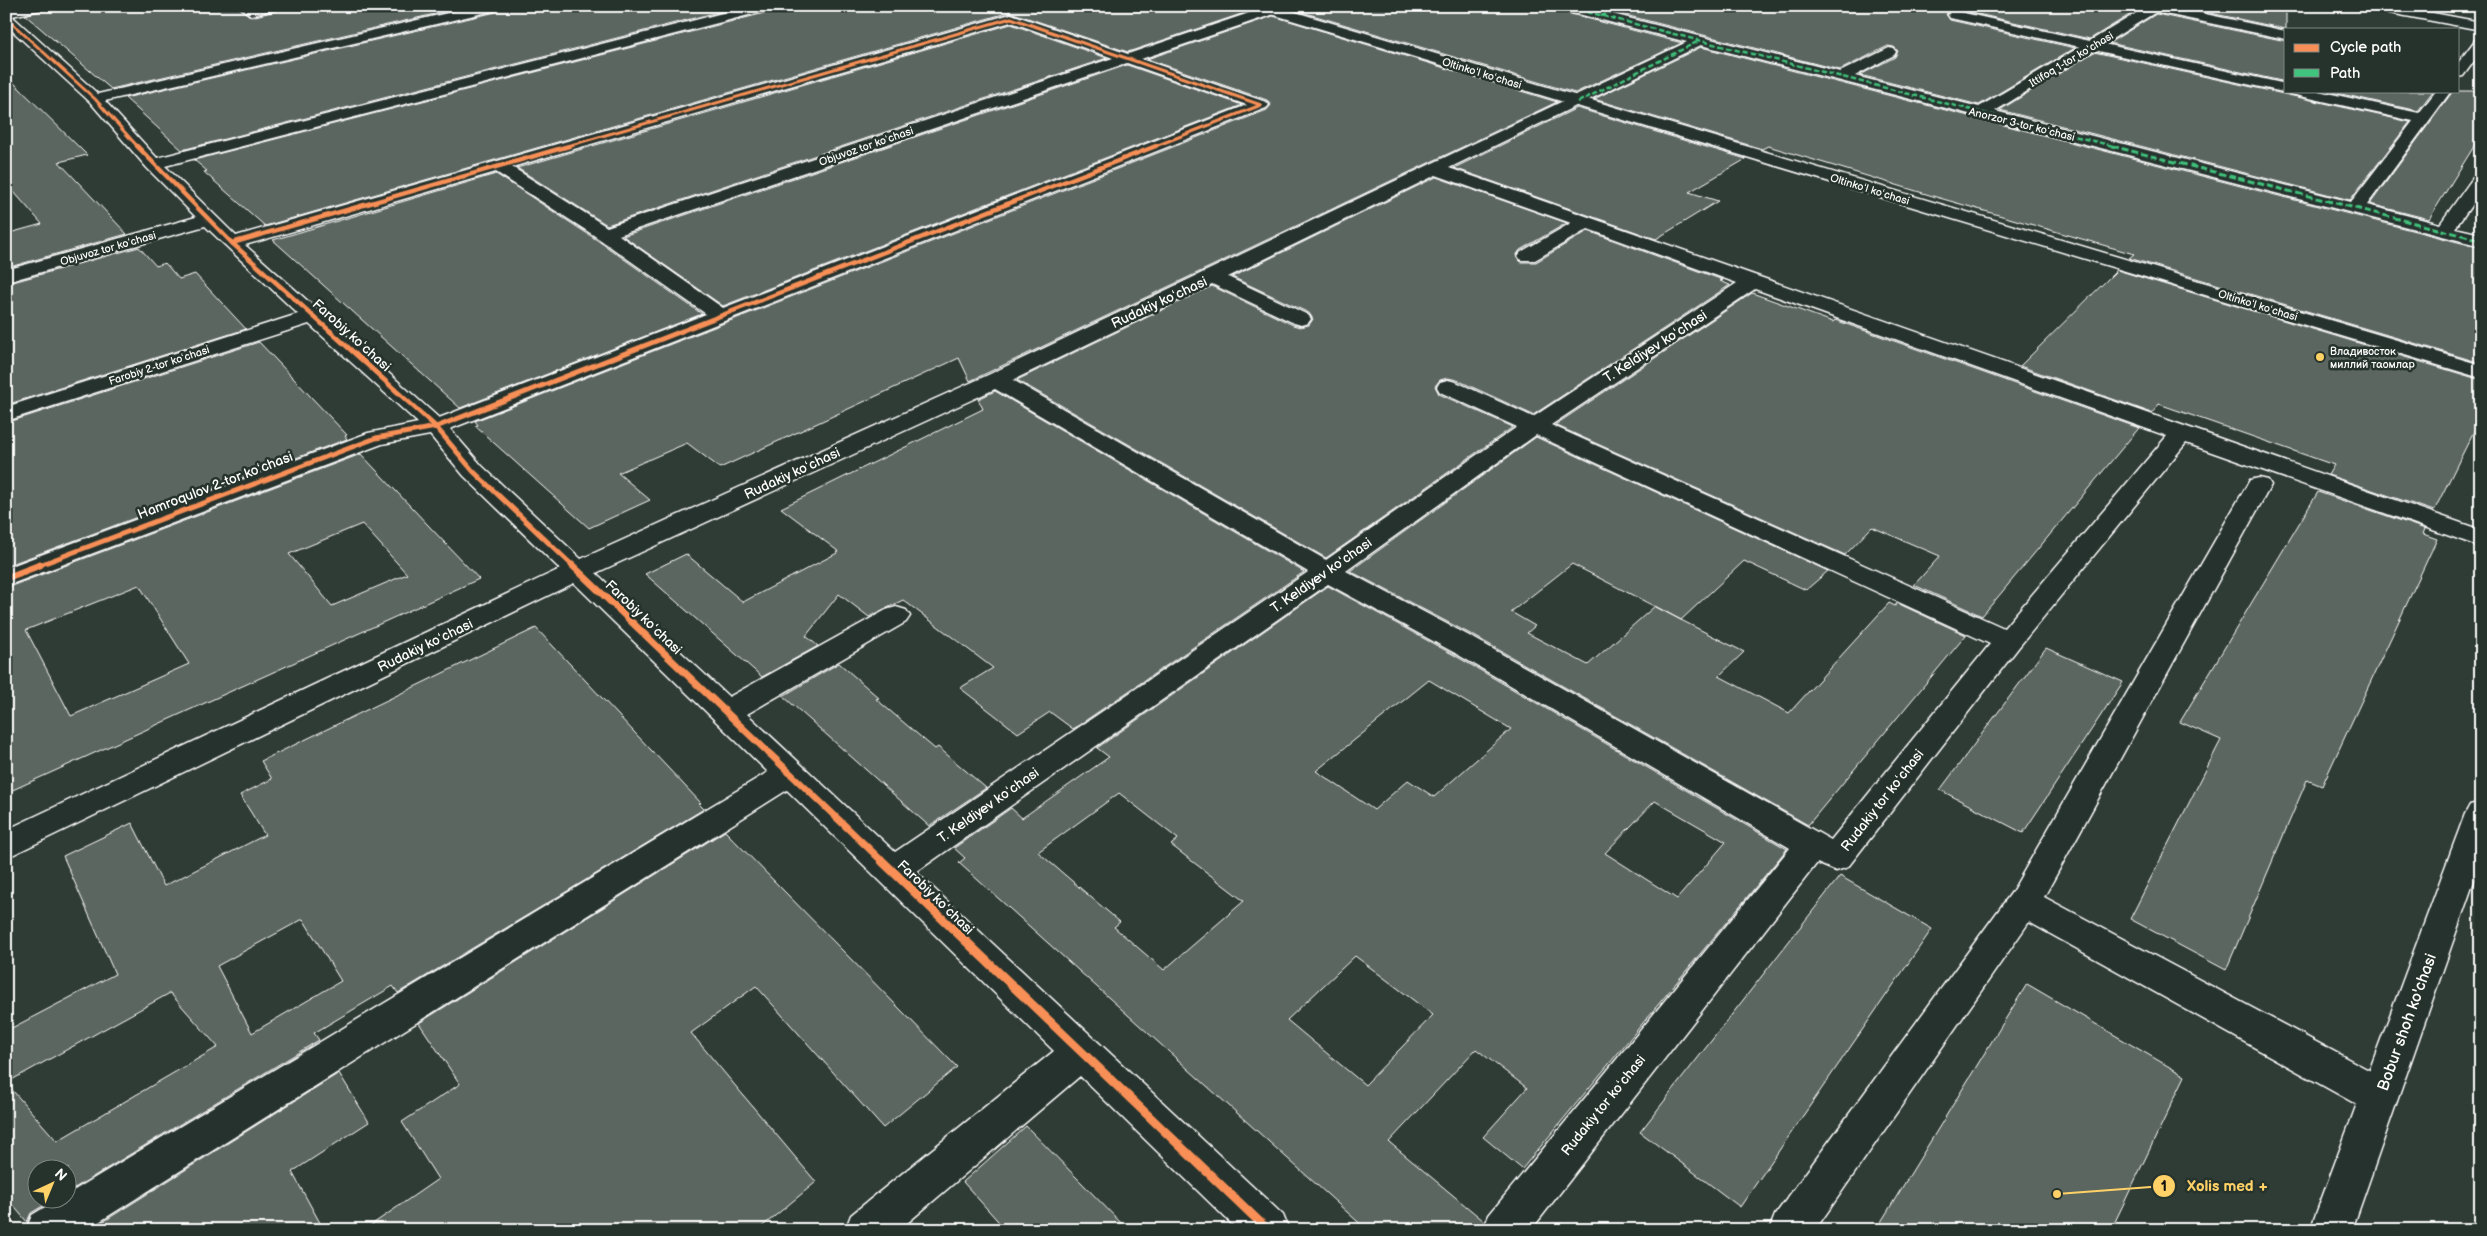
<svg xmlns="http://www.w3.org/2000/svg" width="2487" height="1236" font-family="'Balsamiq Sans',sans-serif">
	<rect width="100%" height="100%" fill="#2f3b35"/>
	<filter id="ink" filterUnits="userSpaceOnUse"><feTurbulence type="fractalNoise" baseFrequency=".02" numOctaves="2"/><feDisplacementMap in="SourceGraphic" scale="10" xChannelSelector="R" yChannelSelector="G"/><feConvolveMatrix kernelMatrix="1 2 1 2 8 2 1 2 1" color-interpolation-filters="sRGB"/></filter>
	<g filter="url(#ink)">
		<g fill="#5b6661" stroke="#fff" fill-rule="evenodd">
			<polygon points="56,6 237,6 251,17 276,11 279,6 469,6 111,89 25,15"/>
			<polygon points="504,6 741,6 182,150 125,98 496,12"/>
			<polygon points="775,6 1252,6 1253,10 1128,52 1010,12 265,226 204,172 207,171 194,160 772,11"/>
			<polygon points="1282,6 1556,6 1559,11 1682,43 1575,93"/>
			<polygon points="1590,6 2144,6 2090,39 1955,9 1950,10 1946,14 1950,20 2075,48 1979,105 1860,75 1895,57 1898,51 1894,47 1888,46 1840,70"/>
			<polygon points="2177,6 2286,6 2286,29"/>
			<polygon points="2156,14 2286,41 2286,82 2109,43"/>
			<polygon points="1273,16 1557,102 970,381 959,358 720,468 687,443 618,473 650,500 589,528 475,426 478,425 475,421 1267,110 1271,105 1267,100 1147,59"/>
			<polygon points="1011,24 1107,58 607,225 517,168"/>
			<polygon points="1701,47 2481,248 2481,363 2129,258 2134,254 1936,197 1768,146 1762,149 1594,99"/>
			<polygon points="2094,52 2410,122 2350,200 2000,110"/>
			<polygon points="1127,65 1242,105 723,306 623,236"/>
			<polygon points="6,75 87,155 59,162 127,234 6,268 6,234 42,224 6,183"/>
			<polygon points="2328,91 2433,91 2418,111"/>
			<polygon points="2453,91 2481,91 2481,135 2429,219 2370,204"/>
			<polygon points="1577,108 1746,159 1689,192 1718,201 1656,239 1454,168"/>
			<polygon points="496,174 597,240 702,314 460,408 273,240"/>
			<polygon points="1436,177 1567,223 1520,250 1516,256 1521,262 1536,262 1588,231 1723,280 1720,281 1730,285 1533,415 1457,380 1448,378 1440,380 1435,386 1439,394 1513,427 1326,558 1017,380 1212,286 1293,325 1300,327 1309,325 1313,319 1309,313 1232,277"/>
			<polygon points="139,247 156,266 165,263 179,279 195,274 246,329 6,405 6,284"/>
			<polygon points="2117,270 2481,380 2481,417 2434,511 2328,475 2334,465 2159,404 2152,413 2020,366"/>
			<polygon points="1752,293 1833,322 1835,320 2139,428 1982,616 1914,585 1940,556 1872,527 1845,555 1555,425"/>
			<polygon points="259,342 347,435 345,436 347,439 6,566 6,423"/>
			<polygon points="995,391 1304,572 1073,729 1050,712 1018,733 960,688 993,668 903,600 869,617 839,594 806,636 818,646 762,677 645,574 686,554 743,602 839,552 781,508 983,409 978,399"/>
			<path d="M1536,437L1828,571L1806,590L1744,561L1681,620L1744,652L1719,676L1789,713L1889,603L1895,606L1897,603L1966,635L1808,825L1476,637L1350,571ZM1572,564L1681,620L1655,606L1588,665L1527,633L1535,626L1511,612Z"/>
			<path d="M361,454L479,579L6,793V588ZM362,524L407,574L332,606L289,554ZM139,585L189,664L71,716L26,630Z"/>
			<polygon points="2318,492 2425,529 2423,534 2437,539 2322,786 2307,780 2226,970 2130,919 2221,740 2180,722"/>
			<path d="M1328,586L1454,655L1787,849L1522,1169L1483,1137L1527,1088L1476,1049L1389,1142L1484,1221L1481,1230H1367L959,863L965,858L954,848L1011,808L1022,818L1109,757L1097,748ZM1429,680L1511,729L1434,797L1408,780L1374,810L1316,771ZM1119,793L1178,839L1171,845L1244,901L1164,970L1114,927L1120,922L1038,852ZM1655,801L1726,842L1677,899L1605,853ZM1355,956L1433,1015L1365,1085L1287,1020Z"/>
			<path d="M536,628L701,803L699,804L704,809L398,993L393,986L314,1033L319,1040L68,1192V1168H38V1198H56L31,1213L27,1222L6,1197V1083L57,1141L218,1047L170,993L6,1083V1031L115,974L63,856L132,823L164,886L265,835L240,795L272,779L261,761ZM303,919L341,981L252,1033L217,966Z"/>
			<polygon points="2046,648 2123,682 2023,833 1940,790"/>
			<polygon points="839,663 879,698 876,699 935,749 938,747 986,788 929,826 783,696"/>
			<polygon points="725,831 957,1067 883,1128 756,986 691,1033 816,1182 758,1230 364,1230 438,1179 402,1122 460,1084 419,1023"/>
			<polygon points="1840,876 1932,929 1740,1207 1640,1132"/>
			<polygon points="2027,984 2185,1076 2111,1230 1876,1230"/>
			<polygon points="339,1073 369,1122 292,1172 324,1230 90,1230"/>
			<polygon points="1026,1126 1128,1230 1006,1230 963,1182"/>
		</g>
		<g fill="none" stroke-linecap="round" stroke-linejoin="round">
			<defs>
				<g id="minor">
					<path d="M19,6H46L45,9L12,16L98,94L478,6H502L496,10L105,101L157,158L750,6H773L772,9L165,166L236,236L1011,14L1128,54L1267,7H1277L1279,10L1277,13L1141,59L1266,102L1269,105L1266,108L450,429L482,466L581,559L988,375L1687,42L1559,9L1558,6H1581L1840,72L1889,48L1894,49L1896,52L1894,55L1855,76L1979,107L2080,47L1950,18L1948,15L1950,12L1955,11L2090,41L2148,6H2167L2286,31V39L2156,12L2104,44L2286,84V91H2318L2419,113L2436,91H2451L2367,205L2440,224L2475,175L2481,174V192L2455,228L2481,234V246L1701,45L1449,168L2481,530V547L2186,443L2018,648L1848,867L1836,871L1817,863L1531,1230H1483L1489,1215L1790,848L1455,653L1328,584L916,872L1283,1215L1289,1230H1238L1080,1076L899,1230H845L851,1215L1054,1051L787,790L86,1230H26L32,1215L60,1198H68V1194L768,772L574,583L6,858V830L560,569L464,476L430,435L382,444L6,586V568L368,433L418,423L309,324L6,421V407L298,314L205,226L6,282V270L196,217L147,168L90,102L6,25V9ZM1011,22L1113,58L607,227L512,167ZM2094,50L2413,121L2351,202L1995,111ZM1127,63L1247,105L723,308L619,235ZM496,172L598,238L706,314L439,418L245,245ZM1436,175L1571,223L1521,252L1518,256L1521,260H1535L1588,229L1737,283L1533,417L1456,382L1448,380L1440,382L1437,387L1440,392L1517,427L1326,560L1013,380L1212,284L1294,323L1301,325L1308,323L1311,319L1308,315L1228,277ZM1755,289L2167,436L2004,628L1551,425ZM995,389L1308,572L895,852L747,714L906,622L910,616L906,610L896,607L886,610L729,697L596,573ZM1536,435L1990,644L1831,840L1475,639L1346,571Z"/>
					<polygon points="239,6 277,6 276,9 251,15"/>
					<polygon points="2367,6 2396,6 2481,22 2481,30 2373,10"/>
					<polygon points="2481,38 2481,52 2463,76 2458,77 2458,63 2476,39"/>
					<polygon points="2259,478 2268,480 2271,485 2044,897 2393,1083 2398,1096 2393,1109 2379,1114 2365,1109 2029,922 1815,1230 1769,1230 1775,1215 2012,892 2247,485 2250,480"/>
				</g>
				<g id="major">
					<polygon points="1254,6 1275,6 2481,365 2481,378 1255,9"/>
					<polygon points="2481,802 2481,861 2352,1230 2310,1230 2465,814 2470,805"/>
				</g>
			</defs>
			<use href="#minor" stroke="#fff" stroke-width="3"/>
			<use href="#major" stroke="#fff" stroke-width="3"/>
			<use href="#minor" fill="#26332d" fill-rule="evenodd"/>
			<use href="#major" fill="#26332d" fill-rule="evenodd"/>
			<g stroke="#40c37c" stroke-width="2.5" stroke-dasharray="5.5 2.5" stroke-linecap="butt">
				<polyline points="1564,6 2117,147"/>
				<polyline points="1601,16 1625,6"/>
				<polyline points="1578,102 1699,41"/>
			</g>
			<polyline stroke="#40c37c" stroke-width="3" stroke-dasharray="7 3" stroke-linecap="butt" points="2112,146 2481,240"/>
			<defs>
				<g id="cycleway-far4">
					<polyline points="6,18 95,99 138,147"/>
					<polyline points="564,147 1011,18 1261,105 1153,147"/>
				</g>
				<g id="cycleway-far3">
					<polyline points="137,146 232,243 331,332"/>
					<polyline points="232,243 569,146"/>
					<polyline points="679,332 1156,146"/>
				</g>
				<g id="cycleway-far2">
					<polyline points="330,331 436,427 473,471 573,566"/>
					<polyline points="37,566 376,438 436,427 682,331"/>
				</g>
				<g id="cycleway-far1">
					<polyline points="572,565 883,862"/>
					<polyline points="6,578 40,565"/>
				</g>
				<polyline id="cycleway" points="882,861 1268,1230"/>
			</defs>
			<use href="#cycleway-far4" stroke="#26332d" stroke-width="5"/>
			<use href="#cycleway-far3" stroke="#26332d" stroke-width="6"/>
			<use href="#cycleway-far2" stroke="#26332d" stroke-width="8"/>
			<use href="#cycleway-far1" stroke="#26332d" stroke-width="10"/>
			<use href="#cycleway" stroke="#26332d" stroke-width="12"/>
			<use href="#cycleway-far4" stroke="#f78f57" stroke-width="3"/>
			<use href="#cycleway-far3" stroke="#f78f57" stroke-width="4.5"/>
			<use href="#cycleway-far2" stroke="#f78f57" stroke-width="5"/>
			<use href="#cycleway-far1" stroke="#f78f57" stroke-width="7"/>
			<use href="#cycleway" stroke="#f78f57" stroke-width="9"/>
		</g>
	</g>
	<circle fill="#ffd166" stroke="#26332d" stroke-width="2" cx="2320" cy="357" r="5"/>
	<g text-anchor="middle" stroke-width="5" stroke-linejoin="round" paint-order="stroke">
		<g font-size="11" fill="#fff" stroke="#26332d">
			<text transform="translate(2071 59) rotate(-31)" y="4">Ittifoq 1-tor koʻchasi</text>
			<text transform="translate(1482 73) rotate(17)" y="4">Oltinkoʻl koʻchasi</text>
			<text transform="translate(2022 124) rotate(14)" y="4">Anorzor 3-tor koʻchasi</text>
			<text transform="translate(866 146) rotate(-19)" y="4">Objuvoz tor koʻchasi</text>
			<text transform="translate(1870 189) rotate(17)" y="4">Oltinkoʻl koʻchasi</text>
			<text transform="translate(108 248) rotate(-16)" y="4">Objuvoz tor koʻchasi</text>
			<text transform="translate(2258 305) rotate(17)" y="4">Oltinkoʻl koʻchasi</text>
			<text transform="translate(159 365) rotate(-18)" y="4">Farobiy 2-tor koʻchasi</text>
		</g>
		<g font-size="11" fill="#fff" stroke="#26332d" text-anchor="start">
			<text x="2330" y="355">Владивосток<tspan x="2330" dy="13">миллий таомлар</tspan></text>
		</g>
		<g font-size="14" fill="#fff" stroke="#26332d">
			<text transform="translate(1159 302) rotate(-25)" y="5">Rudakiy koʻchasi</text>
			<text transform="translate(352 335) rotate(42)" y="5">Farobiy koʻchasi</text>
			<text transform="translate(1655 346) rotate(-33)" y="5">T. Keldiyev koʻchasi</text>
			<text transform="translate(792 473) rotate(-25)" y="5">Rudakiy koʻchasi</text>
			<text transform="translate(215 485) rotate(-21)" y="5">Hamroqulov 2-tor koʻchasi</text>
			<text transform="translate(1321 575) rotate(-35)" y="5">T. Keldiyev koʻchasi</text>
			<text transform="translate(644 617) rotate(44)" y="5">Farobiy koʻchasi</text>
			<text transform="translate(425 645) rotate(-26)" y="5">Rudakiy koʻchasi</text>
			<text transform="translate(1882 800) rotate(-52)" y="5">Rudakiy tor koʻchasi</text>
			<text transform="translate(988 805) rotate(-35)" y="5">T. Keldiyev koʻchasi</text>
			<text transform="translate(936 897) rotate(44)" y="5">Farobiy koʻchasi</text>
			<text transform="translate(1603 1105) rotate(-51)" y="5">Rudakiy tor koʻchasi</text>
		</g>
		<g font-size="16" fill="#fff" stroke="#26332d">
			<text transform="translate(2406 1022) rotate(-70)" y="6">Bobur shoh ko'chasi</text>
		</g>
	</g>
	<path fill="none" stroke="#ffd166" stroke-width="2" d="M2057 1194L2164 1186"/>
	<g fill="#ffd166" stroke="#26332d" stroke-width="2">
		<circle cx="2057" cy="1194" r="5"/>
		<circle cx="2164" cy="1186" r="12"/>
	</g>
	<g font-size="15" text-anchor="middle" font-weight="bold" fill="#111">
		<text x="2164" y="1191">1</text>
	</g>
	<g font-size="15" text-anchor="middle" font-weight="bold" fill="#ffd166" stroke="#26332d" stroke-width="5" stroke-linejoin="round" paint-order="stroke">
		<text x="2228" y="1191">Xolis med +</text>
	</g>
	<rect width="2487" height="1236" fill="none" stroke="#26332d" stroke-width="25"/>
	<rect x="12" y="12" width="2462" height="1211" fill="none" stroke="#fff" stroke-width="2" filter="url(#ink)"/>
	<rect x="2284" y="28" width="175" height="65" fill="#26332d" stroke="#7d8581"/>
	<rect x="2294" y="44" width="25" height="8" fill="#f78f57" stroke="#7d8581"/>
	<text x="2330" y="52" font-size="15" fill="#ffffff">Cycle path</text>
	<rect x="2294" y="69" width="25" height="8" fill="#40c37c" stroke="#7d8581"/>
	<text x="2330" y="78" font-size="15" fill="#ffffff">Path</text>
	<g transform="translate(52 1184) rotate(44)"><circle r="24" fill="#26332d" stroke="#7d8581"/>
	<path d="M0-4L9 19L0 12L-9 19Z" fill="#ffd166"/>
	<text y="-8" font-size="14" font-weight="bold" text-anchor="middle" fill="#ffffff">N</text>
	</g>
</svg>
